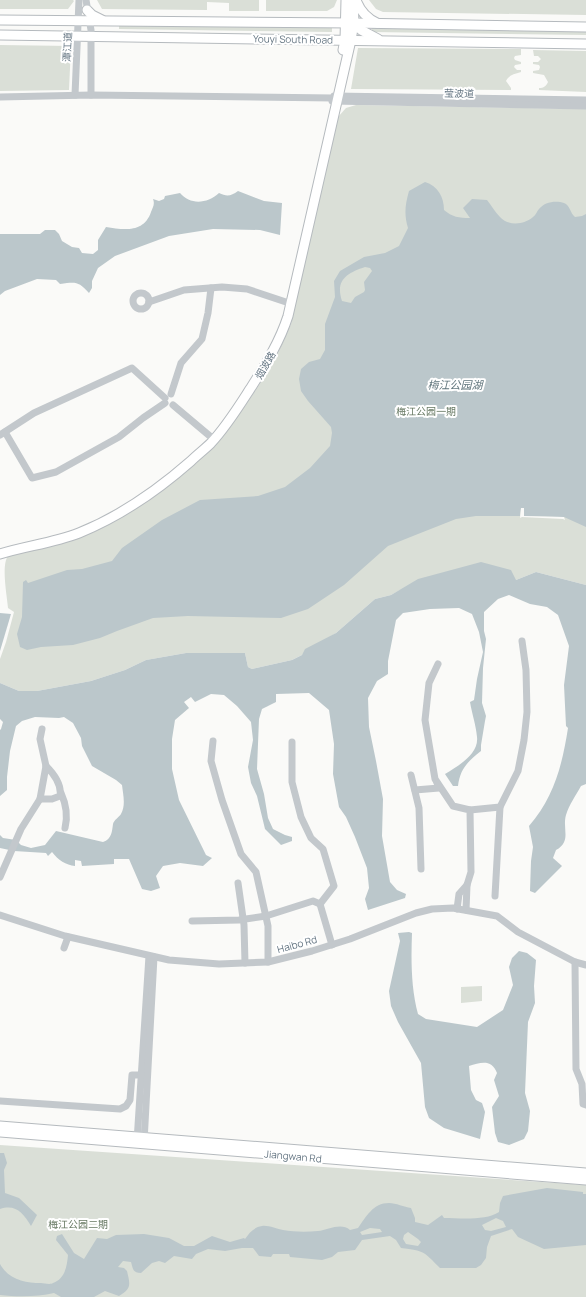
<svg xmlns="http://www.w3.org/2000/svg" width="586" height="1297" font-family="Manrope,'Noto Sans SC',sans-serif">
	<rect width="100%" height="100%" fill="#fafaf8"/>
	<g fill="#dadfd7">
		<polygon points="0,0 73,0 74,1 68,9 0,9"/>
		<polygon points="97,0 259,0 259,11 229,11 229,3 207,2 207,10 102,9"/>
		<polygon points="266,0 337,0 334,7 327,11 266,11"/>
		<polygon points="369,0 586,0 586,15 383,12 376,9"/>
		<polygon points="119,25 332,27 332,32 119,29"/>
		<polygon points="372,28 586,30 586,35 372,32"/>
		<polygon points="0,45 71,46 69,90 0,91"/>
		<path d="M358,48L521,49V55L515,56L514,58L515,60L521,62V64L515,65L514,67L517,70H521V72C514,74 509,75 506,81L511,88V90L351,89Z"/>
		<path d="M533,50L586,51V92L539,90V88C544,88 546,86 548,82L544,75L533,73V71L539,70L540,67L539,65L533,64V62H538L541,59L538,56H534Z"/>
		<path d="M356,105L586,109V585L536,572L516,580L400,590L391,595L375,599L336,633L302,655L292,660L252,669L248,667L245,653H186L146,660L125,670L91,681L37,691H19L0,683V659L6,642L14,612L8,608C7,596 1,565 8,556L112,521L169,485L209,449L245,406L273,364L291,324L338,117L346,108Z"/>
		<polygon points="482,986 482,1001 461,1003 461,987"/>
		<polygon points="0,1145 586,1185 586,1297 0,1297"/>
	</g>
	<g fill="#bbc7cb" fill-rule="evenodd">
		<path d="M425,182C438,186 444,197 444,210C452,217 459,218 470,218L463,208L472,199L487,200C491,205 495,212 500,217C508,226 524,225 533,217C536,215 537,211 539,209C544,202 556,200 564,203C570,205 570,213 575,217L582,216L586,214V527L564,517L524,516V508H521L520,516H476L456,519L418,534L388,546L344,585L308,609L281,618L188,616L153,618L117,631L100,638L73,645L41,647L27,650L20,647L17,634L22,617L23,582L26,580L28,583L67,570L82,569L112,561L122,548L162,520L200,500L258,496L285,487L310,468L330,446L332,433L331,427L308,401L301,391L299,379L301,369L309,362L320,359L325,350V324L335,297L334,281L340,271L364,257L385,253L399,246L408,228C404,215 405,205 409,191ZM365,267L370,268L372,271L364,282L365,290L364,292L355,297L351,303L342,301C335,280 347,273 365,267Z"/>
		<path d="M238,191L264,201L282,203L280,235L260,230L213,229L169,236L115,256L98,268L92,281V288L89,293C78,281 76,282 60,284L56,280L37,279L5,291L0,295V220V234H40L45,230H55L59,234L62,241L72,247L79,248L82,253L93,254L98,250V240L106,227C124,230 144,233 151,212C153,207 155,204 153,199L159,201L164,199L165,196L180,193C190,205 207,204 219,193C227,197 231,196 238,191Z"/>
		<path d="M481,562L511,570L516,580L536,572L586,585V784L581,786C576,795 569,805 566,815C562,829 572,841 556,850L553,858L562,866L535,893L530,891L531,861L533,847L529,826C554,797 562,766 568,728L566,726L564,685L569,646L558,615L547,607L530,604L509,595L498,599L484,612V631L486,639L483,668L482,703L486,716L485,721L481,745V751C468,761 460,769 458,786H453L445,774C458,766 479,754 477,737C476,725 472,714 470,702L474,700L477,679L483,652L479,632L472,614L459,608L430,609L403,613L396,620L388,661V674L377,681L368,698L369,727L376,761L383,799L382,836L390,882L397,890L406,894L405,898L368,910L365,899L369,888L367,868L355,837L346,817L339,807L333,774L334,744L329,710L309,693L276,694V702L262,709L259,719L257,769L264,794L268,818L273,829L285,835L292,837V841L281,845L265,829L257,796L251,783L248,767L253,740L251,722L237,706L224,695L211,694L195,702L191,697L184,702L189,708L175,720L172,739V769L179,800L206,855L212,858L203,866L180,863L163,866L156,876L160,888L151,891L142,889L129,859H114V864L82,866L81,861L75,860V866C66,865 58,860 52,852L48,856L46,853L14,851L0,848V835L3,838L16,840L21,845L31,848L45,845L56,831L103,842C112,839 112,831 113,824C114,820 119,817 121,814C126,805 123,794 122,785L116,780L92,766L82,746L81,738L73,723L64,717L59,718L35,717L22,721L16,726L10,751L7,777V790L0,796V730L1,729L3,722L0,719V683L19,691H37L91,681L125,670L146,660L186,653H245L248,667L252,669L292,660L302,655L305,649L336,633L375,599L391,595L418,579Z"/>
		<polygon points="0,613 11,614 0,651"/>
		<path d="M409,932L412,933C411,960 411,988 418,1014L426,1019L477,1027L503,1010L513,985L509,967L512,958L519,951L527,953L536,960L534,986L535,1003L528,1022L525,1093L530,1111L528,1131L524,1139L509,1145L498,1142L495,1133L492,1107L499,1096L494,1080L497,1073C492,1059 481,1062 469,1066L471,1090L476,1100L482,1103L485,1112L480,1139L444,1128L429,1118L425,1107L421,1063L398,1022L391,1006L389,991L400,941L398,933Z"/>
		<path d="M0,1153H4L7,1163L4,1170L5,1193L19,1198L37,1215L31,1226C23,1213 16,1204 0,1209Z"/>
		<path d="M547,1188L583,1192V1194H586V1245L544,1249L518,1237L512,1229L491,1236L487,1247L486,1258L481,1265L476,1268H440C423,1251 425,1251 401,1248L396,1240L390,1236L362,1240L355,1250L338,1252L332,1257L322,1260L290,1257L289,1254H273L271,1257L259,1256L253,1248H242L225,1251L208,1249L196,1254L192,1259L174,1256L165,1263L159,1261L152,1263L141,1273C133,1273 133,1269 131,1262L123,1261L118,1267L124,1268L127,1271C130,1284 132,1289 119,1296L105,1291L94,1297H61L54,1293C38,1297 17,1297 0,1295V1264C9,1280 25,1283 41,1283C44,1283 50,1285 53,1283C65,1279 67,1266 68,1255L56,1240L57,1236L62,1234L74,1253L84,1259L97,1238L107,1239L116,1235L144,1234L169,1238L184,1246H194L212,1236L230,1242L244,1238L245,1239C249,1233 254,1227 262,1226C268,1225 277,1229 283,1230C294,1232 307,1232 318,1231C328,1230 341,1222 350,1230L358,1228C366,1217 373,1203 389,1203C396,1203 404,1207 411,1208L415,1218V1222L428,1225L442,1215L444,1218C459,1218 486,1221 499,1212L500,1203L503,1196ZM496,1218L503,1221L506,1227L491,1231L485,1230L482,1225ZM370,1228L380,1229L382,1232L362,1235L360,1232ZM408,1232L418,1239L421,1242L418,1246L406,1244L403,1239L404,1235Z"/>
	</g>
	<polygon fill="#fafaf8" points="521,508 524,508 524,516 564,517 565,520 563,519 522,517 520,518"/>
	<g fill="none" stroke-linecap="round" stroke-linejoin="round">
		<defs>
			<g id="major">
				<path d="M356,0C360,11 366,18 377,23"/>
				<polyline points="87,10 92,15 102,20"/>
				<polyline points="0,20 353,23 586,27"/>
				<polyline points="351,21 361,30 378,39"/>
				<polyline points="0,35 586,44"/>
				<polyline points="343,50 345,40 346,0"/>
				<path d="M0,554C26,546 53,543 79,533C121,516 158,490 191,461C197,455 205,449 211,443C227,426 239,406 252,386C266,364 280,341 288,316L351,40L354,23L353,0"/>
				<polyline points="0,1126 586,1173"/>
				<polyline points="0,1132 586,1180"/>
			</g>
		</defs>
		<use href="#major" stroke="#b5babe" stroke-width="11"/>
		<g stroke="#c3c8cc" stroke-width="7">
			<polyline points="86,0 91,30 91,95"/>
			<polyline points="75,95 79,0"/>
			<polyline points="334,96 586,100"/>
			<polyline points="0,97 91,95 333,98"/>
			<polyline points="332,101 586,106"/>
			<circle cx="141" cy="301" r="8"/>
			<polyline points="149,302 184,290 222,287 247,289 289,303"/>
			<polyline points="171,394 181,363 202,339 208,313 211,288"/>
			<polyline points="173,405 211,437"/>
			<polyline points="5,432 32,478 56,472 119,437 143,418 165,403"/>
			<polyline points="0,435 34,413 132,368 165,398"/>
			<polyline points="438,664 429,683 425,720 435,779 453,806 470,810 471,872 467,885 459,894 457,909"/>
			<polyline points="213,741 211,761 222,800 241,854 256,872 268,926 268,962"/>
			<polyline points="292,742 292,782 301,817 311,838 323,849 334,886 320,904 332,945"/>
			<polyline points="411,775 419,808 421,869"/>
			<polyline points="415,790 439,788 437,783"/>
			<path d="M61,793C66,804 68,816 65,828"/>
			<path d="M40,799H52L60,796C62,784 54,774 46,766"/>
			<polyline points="470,810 500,807 518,771 524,740 527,712 526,670 522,641"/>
			<polyline points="0,877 21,829 40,799 46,766 40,739 42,729"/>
			<polyline points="238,883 244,925 245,963"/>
			<polyline points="495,896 500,807"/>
			<polyline points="466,910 467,885"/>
			<polyline points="0,915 65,936 169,960 219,964 268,962 312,951 350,939 416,913 432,909 453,908 497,916 518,932 575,962 586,965"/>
			<polyline points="192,921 239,920 266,916 313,901 320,904"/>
			<polyline points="64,948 68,937"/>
			<polyline points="575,962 576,1069 582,1084 583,1104 586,1105"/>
			<polyline points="0,1101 120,1109 126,1106 130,1100 132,1075 145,1075"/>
			<polyline points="137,1141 149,956"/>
			<polyline points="144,1142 154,957"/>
		</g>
		<use href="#major" stroke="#fff" stroke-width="9"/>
	</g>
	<g text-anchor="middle" stroke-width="4" stroke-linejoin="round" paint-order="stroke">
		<g font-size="10" fill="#657683" stroke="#fff">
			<text transform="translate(293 39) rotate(1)" y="4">Youyi South Road</text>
			<text transform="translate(67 47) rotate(-87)" y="4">潭江道</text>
			<text transform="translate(459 93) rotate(1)" y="4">莹波道</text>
			<text transform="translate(265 365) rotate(-60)" y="4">烟波路</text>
			<text transform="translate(297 944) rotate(-15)" y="4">Haibo Rd</text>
			<text transform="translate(293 1156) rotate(5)" y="4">Jiangwan Rd</text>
		</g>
		<g font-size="10" fill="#687a64" stroke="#fff">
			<text x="426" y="415">梅江公园一期</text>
			<text x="78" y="1228">梅江公园二期</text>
		</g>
		<g font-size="11" font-style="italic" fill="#60757c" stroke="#fff">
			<text x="455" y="389">梅江公园湖</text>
		</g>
	</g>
</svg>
